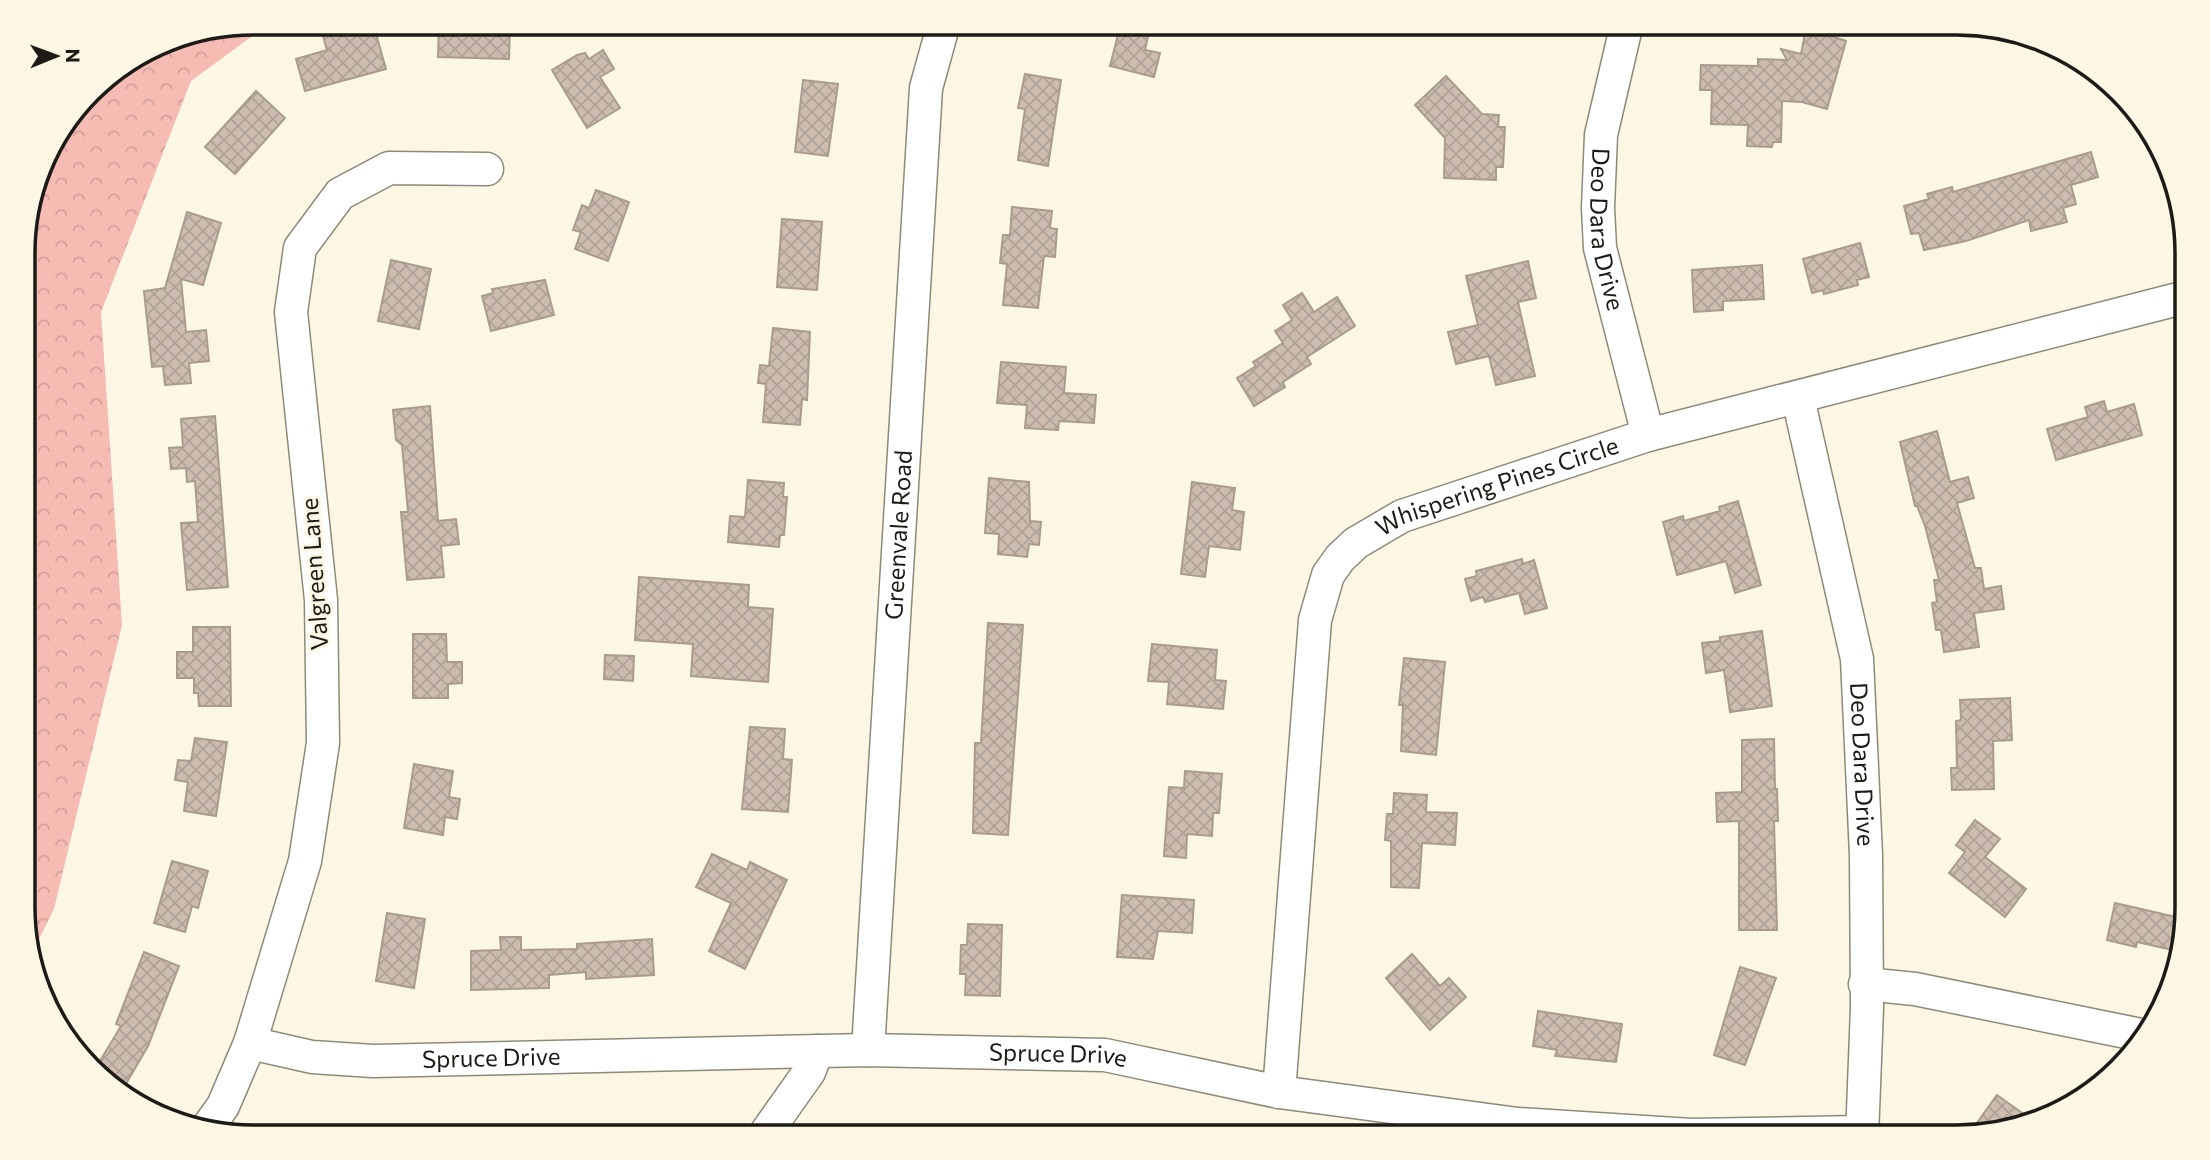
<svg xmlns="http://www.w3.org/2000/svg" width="2210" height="1160" font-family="Commissioner,sans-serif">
	<defs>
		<pattern id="forest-crowns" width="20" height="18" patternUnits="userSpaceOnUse" patternTransform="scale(1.75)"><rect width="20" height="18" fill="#f6bcb4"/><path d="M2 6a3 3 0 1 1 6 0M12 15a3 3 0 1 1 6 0" fill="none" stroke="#d2a19a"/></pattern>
		<pattern id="building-cross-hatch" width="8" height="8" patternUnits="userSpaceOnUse" patternTransform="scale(1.75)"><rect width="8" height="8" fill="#cdbdb1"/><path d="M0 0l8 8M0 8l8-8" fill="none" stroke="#b0a297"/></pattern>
	</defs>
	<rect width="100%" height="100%" fill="#fbf7e4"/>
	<polygon fill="url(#forest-crowns)" points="253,23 270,23 191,81 101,312 122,625 54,909 31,955 25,937 23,238 47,151 101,80 165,40"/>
	<g fill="url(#building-cross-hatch)" stroke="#aa9b8f" stroke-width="2">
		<polygon points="361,23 373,23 386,69 305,91 296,59 327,50 322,33"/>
		<polygon points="439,23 510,23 509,59 438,57"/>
		<polygon points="1121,23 1151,23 1145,50 1160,53 1154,77 1110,66"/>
		<polygon points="1806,28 1846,41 1827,109 1802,102 1782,101 1781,142 1773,142 1772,147 1747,146 1748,125 1711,124 1712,90 1700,90 1701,65 1758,66 1758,59 1787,60 1781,49 1801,54"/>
		<polygon points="603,50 614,69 600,77 620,108 587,128 552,70 577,55 585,53 589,59"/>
		<polygon points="1025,74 1061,80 1048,166 1018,160 1025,109 1018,108"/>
		<polygon points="1446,76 1482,114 1499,115 1498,127 1505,127 1503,167 1496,167 1496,180 1444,178 1445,138 1415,105"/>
		<polygon points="803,80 838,84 828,156 795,152"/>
		<polygon points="256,91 285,118 235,174 205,147"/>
		<polygon points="2091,152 2098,177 2071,185 2076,204 2063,208 2067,222 2031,231 2029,220 1966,241 1924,250 1919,233 1911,234 1904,206 1929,199 1927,194 1952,187 1953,192"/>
		<polygon points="596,190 629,202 608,261 575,249 581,232 573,230 582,205 589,208"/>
		<polygon points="1012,207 1052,211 1050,228 1057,229 1055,257 1044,256 1038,308 1003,305 1007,264 1000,263 1003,235 1010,235"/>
		<polygon points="187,212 221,223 203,285 181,279 186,332 206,330 209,361 189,363 191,383 165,385 163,366 152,367 144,291 165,288"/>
		<polygon points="782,219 822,222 817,290 777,287"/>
		<polygon points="1860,243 1869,277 1857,280 1858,285 1824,294 1823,290 1812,293 1803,259"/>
		<polygon points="391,260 431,269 419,329 378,321"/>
		<polygon points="1528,261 1536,298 1518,302 1535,376 1496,385 1489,356 1456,364 1448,332 1478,325 1466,276"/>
		<polygon points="1762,265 1764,299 1723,301 1723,310 1694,312 1692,270"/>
		<polygon points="545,280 554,315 491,331 482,296 493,293 492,289"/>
		<polygon points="1302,293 1314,312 1337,297 1355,326 1307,357 1311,364 1283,382 1285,387 1254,406 1237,378 1256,366 1253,362 1283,343 1275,331 1292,320 1283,305"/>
		<polygon points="773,328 810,332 807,400 802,399 800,425 763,422 766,384 758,383 760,365 769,366"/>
		<polygon points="1001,362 1066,367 1064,393 1096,395 1094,423 1059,421 1058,430 1025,428 1027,405 997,403"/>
		<polygon points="2104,401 2107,412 2134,404 2142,435 2056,460 2047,429 2088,417 2085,407"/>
		<polygon points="430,406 438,521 456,519 459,544 441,546 444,577 407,580 401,512 408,512 402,445 396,440 393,410"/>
		<polygon points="215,416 228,587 187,590 181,523 198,522 195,481 187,482 186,468 171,469 169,448 183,447 181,419"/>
		<polygon points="1937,431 1950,482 1968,477 1974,498 1957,503 1975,568 1981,568 1984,589 2001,586 2004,609 1974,613 1979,647 1944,652 1941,630 1936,630 1932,603 1937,602 1934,580 1939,580 1925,526 1917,506 1915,506 1900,442"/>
		<polygon points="989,478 1029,482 1030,521 1041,522 1039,545 1029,544 1027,557 998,554 999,534 985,533"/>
		<polygon points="748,480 784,483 783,497 787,497 784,535 780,535 779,547 728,542 730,516 745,517"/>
		<polygon points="1192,482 1235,488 1232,510 1244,512 1240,550 1209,546 1205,577 1181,574"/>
		<polygon points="1738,501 1761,585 1735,593 1726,561 1677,575 1663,522 1683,516 1684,521 1720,511 1719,507"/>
		<polygon points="1522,559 1523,564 1534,560 1547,608 1525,614 1519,593 1485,602 1483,597 1471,601 1465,579 1477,576 1476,571"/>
		<polygon points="639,577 749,585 748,607 773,609 768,682 691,676 693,644 635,640"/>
		<polygon points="988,623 1023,625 1008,835 973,833 975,743 981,743"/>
		<polygon points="193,627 230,627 231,706 199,706 198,693 194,693 194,678 177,678 177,652 193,652"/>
		<polygon points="1762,631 1772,706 1730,712 1724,670 1706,673 1702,643 1720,641 1720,637"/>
		<polygon points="413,634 446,634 447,662 462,662 462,683 448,684 448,698 413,698"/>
		<polygon points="1152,644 1217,650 1215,680 1226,681 1223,709 1167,704 1169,682 1148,681"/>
		<polygon points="605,655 634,656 633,681 604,679"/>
		<polygon points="1404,658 1445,662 1436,755 1401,751 1403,705 1399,705"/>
		<polygon points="2010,698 2012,740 1993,741 1994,789 1952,790 1951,768 1957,768 1956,721 1961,720 1960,700"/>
		<polygon points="750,727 785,729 783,759 792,760 788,812 742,809"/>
		<polygon points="195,738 227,742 216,816 184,811 188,782 175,780 178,760 191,761"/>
		<polygon points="1774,739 1775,789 1777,789 1778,821 1774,821 1777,930 1739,930 1739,821 1717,822 1716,793 1742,792 1742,740"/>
		<polygon points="414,764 453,771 449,797 460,799 457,819 445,817 443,835 404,828"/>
		<polygon points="1185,771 1222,774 1219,813 1213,813 1212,836 1187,834 1186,858 1164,856 1169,787 1184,788"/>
		<polygon points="1394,793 1427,795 1426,812 1457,813 1455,845 1422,843 1419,888 1391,887 1391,841 1385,840 1387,814 1393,814"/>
		<polygon points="1975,820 2000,839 1985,857 2026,889 2005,917 1949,873 1965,852 1956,845"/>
		<polygon points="712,854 747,870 750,862 787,880 745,969 709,951 731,903 696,887"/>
		<polygon points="172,861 208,871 198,908 192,906 185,932 154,923"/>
		<polygon points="1122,895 1194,900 1192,933 1158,931 1153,959 1117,957"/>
		<polygon points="2115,903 2185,919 2177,951 2137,942 2136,947 2107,940"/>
		<polygon points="387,913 425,919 414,988 376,981"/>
		<polygon points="968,924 1002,925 1000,996 965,995 966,974 960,974 961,945 967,945"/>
		<polygon points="500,937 521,937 521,950 577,949 577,944 652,939 654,975 586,979 586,972 549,975 549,988 471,990 471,951 501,950"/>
		<polygon points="144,952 179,966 148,1046 123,1089 97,1066 121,1026 116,1024"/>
		<polygon points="1412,954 1440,986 1449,978 1466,997 1430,1030 1386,978"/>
		<polygon points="1740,967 1776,978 1745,1065 1714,1055"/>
		<polygon points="1538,1011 1622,1024 1616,1062 1555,1056 1557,1050 1533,1046"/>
		<polygon points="1997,1095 2029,1118 1967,1137"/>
	</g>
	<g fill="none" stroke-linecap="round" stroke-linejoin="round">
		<defs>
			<g id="minor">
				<path id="s1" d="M1627,23L1601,135L1598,208L1600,248L1648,435"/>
				<path id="s2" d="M1798,398L1857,659L1866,855L1867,1008L1862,1137"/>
				<polyline points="1865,984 1915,989 2141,1035"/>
				<path id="s3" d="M250,1043L312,1057L373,1061L868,1050L1105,1055L1279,1092L1518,1124L1691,1135L1861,1132"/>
				<path id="s4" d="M868,1050L926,88L944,23"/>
				<path id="s5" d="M1279,1092L1315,620L1328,575L1340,558L1356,543L1402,516L1648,435L2186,297"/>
				<polyline points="208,1127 223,1106 250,1043 305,861 323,743 321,600 291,312 300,248 340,194 389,168 487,169"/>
				<polyline points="763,1137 809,1072 817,1051"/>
			</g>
		</defs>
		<use href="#minor" stroke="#8e8a79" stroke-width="35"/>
		<use href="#minor" stroke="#fff" stroke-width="32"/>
	</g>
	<g text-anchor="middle" stroke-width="6" stroke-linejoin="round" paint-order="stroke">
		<g font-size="24" fill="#1d1b15" stroke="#fbf7e4">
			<text dy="8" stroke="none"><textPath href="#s1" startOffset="210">Deo Dara Drive</textPath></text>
			<text dy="8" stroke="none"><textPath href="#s5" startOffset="716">Whispering Pines Circle</textPath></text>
			<text dy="8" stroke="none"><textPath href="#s4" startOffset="516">Greenvale Road</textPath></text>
			<text transform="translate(315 574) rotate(-94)" y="8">Valgreen Lane</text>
			<text dy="8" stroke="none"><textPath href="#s2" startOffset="373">Deo Dara Drive</textPath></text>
			<text dy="8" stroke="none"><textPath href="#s3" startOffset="810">Spruce Drive</textPath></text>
			<text dy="8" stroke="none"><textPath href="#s3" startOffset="243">Spruce Drive</textPath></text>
		</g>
	</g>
	<path d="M0 0H2210V1160H0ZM253 35H1957A218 218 0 0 1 2175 253V907A218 218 0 0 1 1957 1125H253A218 218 0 0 1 35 907V253A218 218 0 0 1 253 35Z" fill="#fbf7e4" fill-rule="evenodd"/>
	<path fill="none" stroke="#1d1b15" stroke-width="3.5" d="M253 35H1957A218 218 0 0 1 2175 253V907A218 218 0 0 1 1957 1125H253A218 218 0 0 1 35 907V253A218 218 0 0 1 253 35Z"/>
	<g transform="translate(56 56) rotate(89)" stroke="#fbf7e4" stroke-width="5" paint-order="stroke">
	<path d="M0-5L12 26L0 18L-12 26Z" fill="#1d1b15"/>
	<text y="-10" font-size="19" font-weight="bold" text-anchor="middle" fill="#1d1b15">N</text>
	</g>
</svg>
